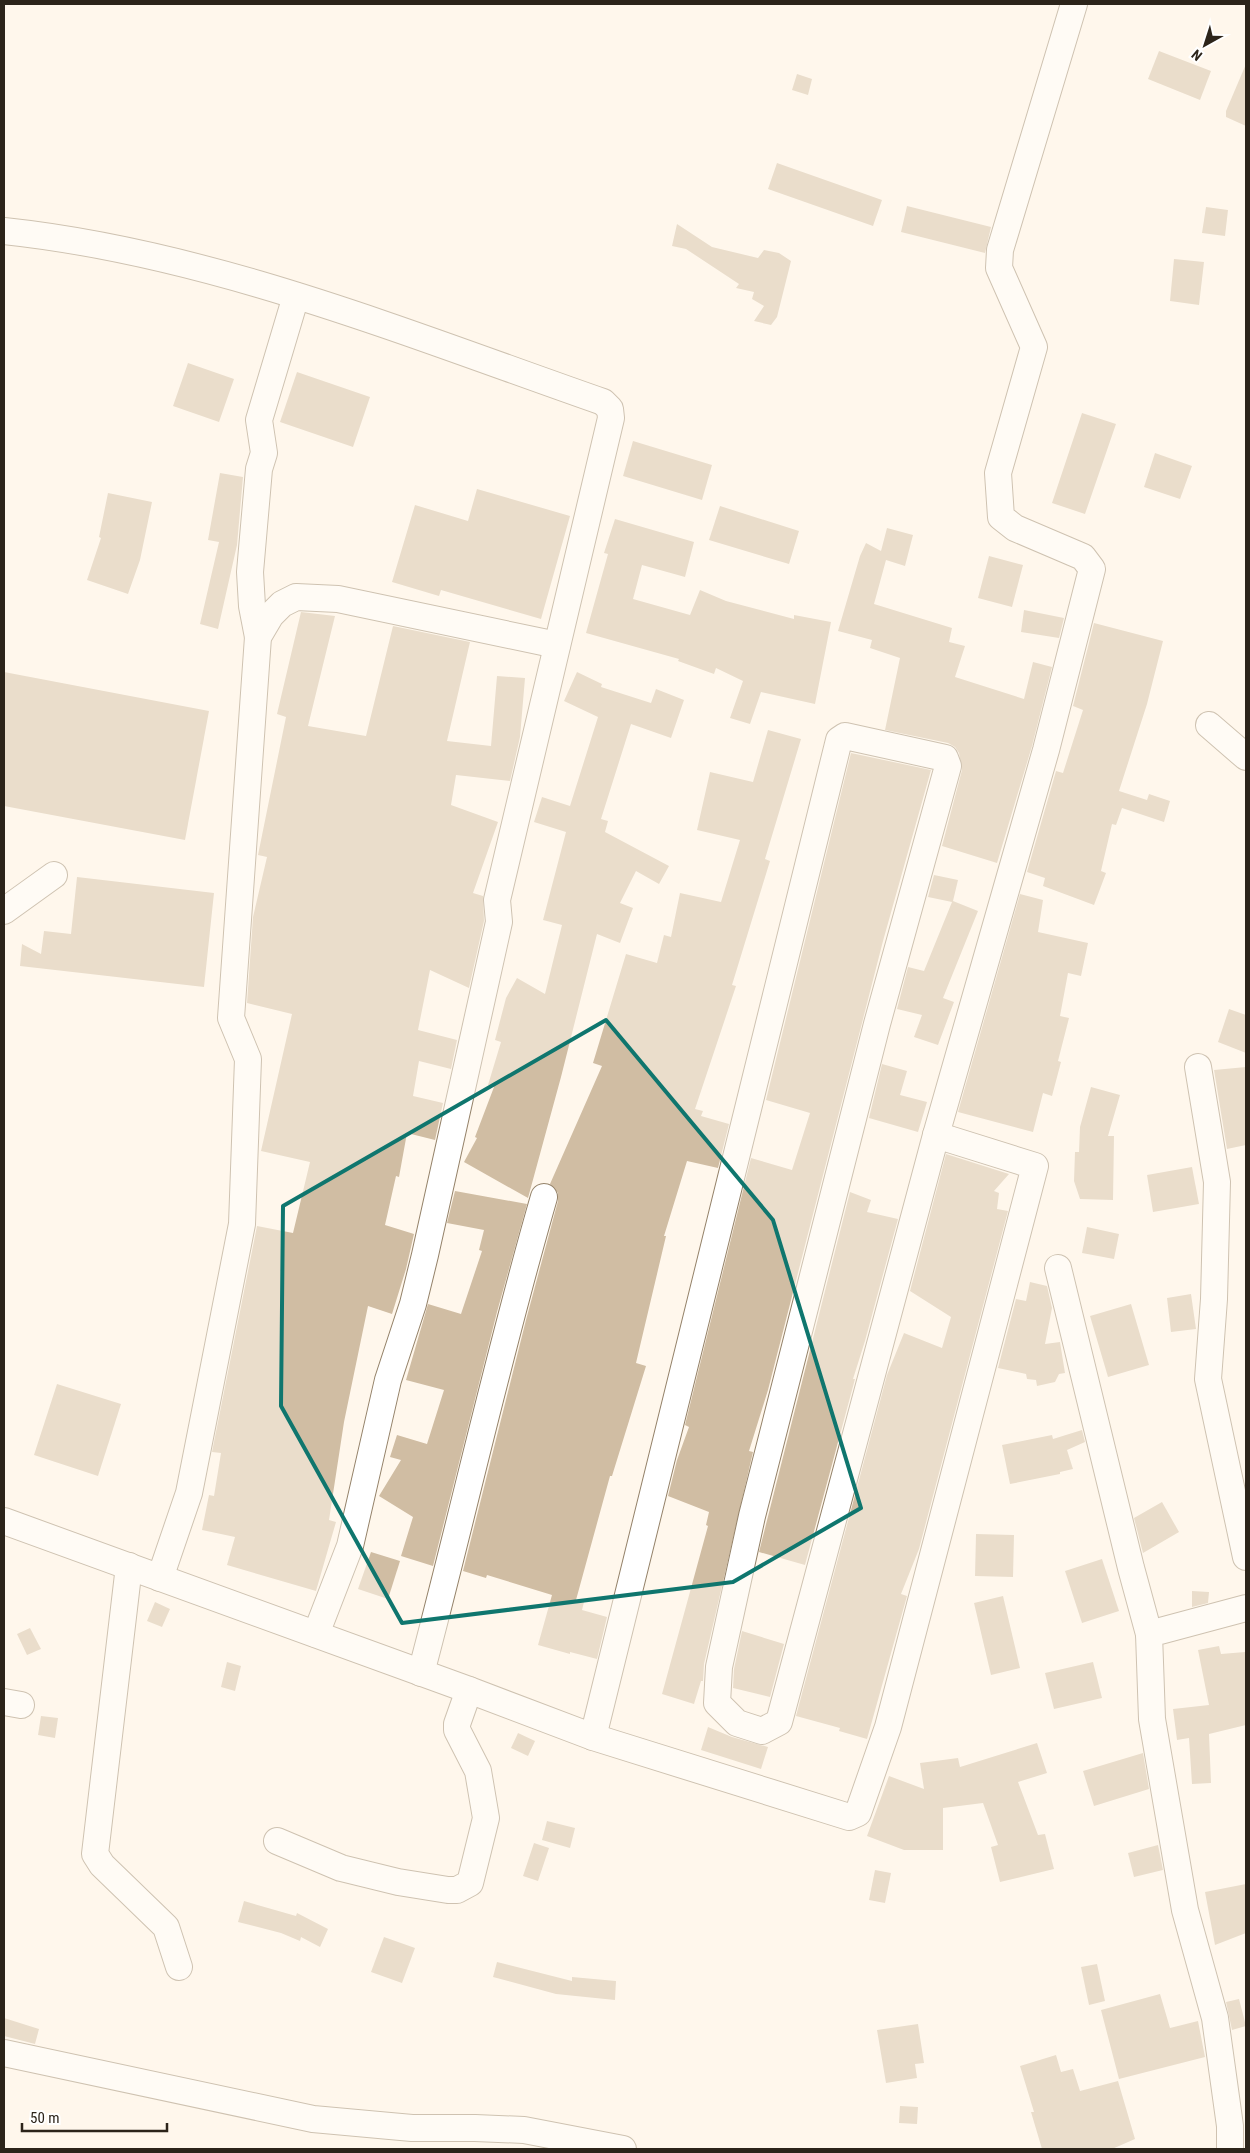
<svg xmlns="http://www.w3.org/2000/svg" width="1250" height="2153" font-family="'Roboto Condensed',sans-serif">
	<rect width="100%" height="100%" fill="#fff7ec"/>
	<g fill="#d0bda3">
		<polygon points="1159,51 1211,71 1200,100 1148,79"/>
		<polygon points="1246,64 1246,126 1226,117 1226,111"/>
		<polygon points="797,74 812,79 808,95 792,90"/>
		<polygon points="777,163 882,200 873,226 768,189"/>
		<polygon points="907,206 991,227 985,253 901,232"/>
		<polygon points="1206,207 1228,210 1225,236 1202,233"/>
		<polygon points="677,224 712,247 758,258 764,250 779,253 791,261 777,317 771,325 754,321 764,306 752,299 754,292 736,288 739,284 686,249 672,246"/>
		<polygon points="1174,259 1204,262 1199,305 1170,301"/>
		<polygon points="188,363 234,379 219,422 173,406"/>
		<polygon points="297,372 370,397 353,447 280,422"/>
		<polygon points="1082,413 1116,424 1085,514 1052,503"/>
		<polygon points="633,441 712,465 702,500 623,476"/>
		<polygon points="1155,453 1192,466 1180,499 1144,487"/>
		<polygon points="220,473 243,477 237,545 218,629 200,624 219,542 208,540"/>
		<polygon points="477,489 570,516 541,619 441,590 439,596 392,582 415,505 468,521"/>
		<polygon points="108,493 152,502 140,560 128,594 87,580 101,538 99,537"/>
		<polygon points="720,506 799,531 789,564 709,540"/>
		<polygon points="615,519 694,542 685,577 642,565 633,599 690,615 700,590 726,601 794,619 794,615 831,622 815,704 761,692 750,724 730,718 743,681 716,668 714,674 678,661 679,659 586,633 608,554 604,553"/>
		<polygon points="887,528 913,535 905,566 886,560 874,604 952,628 949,642 965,646 955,677 1024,699 1033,662 1052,667 1032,746 997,863 942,846 962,770 959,753 955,747 948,743 885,730 900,658 870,648 872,640 838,631 860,556 866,543 881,551"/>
		<polygon points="989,556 1023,565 1012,607 978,598"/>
		<polygon points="1024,610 1064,618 1059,638 1021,632"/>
		<polygon points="301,612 335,616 308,726 366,736 393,626 470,642 447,741 491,746 497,676 525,678 520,737 510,781 456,775 451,805 498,822 473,893 483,896 484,921 469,988 430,970 418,1030 457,1040 451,1069 419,1061 413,1096 443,1103 435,1140 407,1133 399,1177 396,1176 385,1225 414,1234 406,1269 392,1314 368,1306 344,1422 329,1520 336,1522 316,1591 227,1565 235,1537 202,1530 209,1495 214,1496 221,1453 212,1452 257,1226 293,1233 310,1162 261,1151 292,1014 247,1003 253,917 267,857 258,855 286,717 277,714"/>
		<polygon points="1094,623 1163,641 1147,704 1119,791 1147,800 1149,794 1170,801 1164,822 1122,808 1116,825 1112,824 1101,871 1106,873 1094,905 1043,886 1045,878 1027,872 1056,771 1063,773 1083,710 1073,706"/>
		<polygon points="4,672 209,711 185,840 4,806"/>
		<polygon points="577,672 602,684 601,687 651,703 656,689 684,700 671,738 631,724 601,819 608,821 605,832 669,866 659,884 636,871 620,903 633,908 620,943 597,934 561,1077 528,1198 464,1162 477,1138 475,1137 494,1087 488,1085 501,1042 495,1040 506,998 517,978 545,994 562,925 543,920 566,832 534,822 542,797 570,806 598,717 564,701"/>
		<polygon points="768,730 801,739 765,859 770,861 732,985 736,986 695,1109 703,1111 701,1116 729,1124 718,1168 687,1161 664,1236 666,1236 636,1363 646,1366 612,1476 610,1476 576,1600 584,1602 582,1610 607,1617 597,1659 570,1652 570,1654 538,1645 552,1595 487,1575 486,1578 463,1571 526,1320 558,1201 558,1193 550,1184 602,1066 593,1063 626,954 657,963 664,935 671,937 680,893 721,902 740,840 697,830 710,772 753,782"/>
		<polygon points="851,753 931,770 883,941 768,1390 749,1451 753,1452 704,1664 703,1681 701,1681 694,1704 662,1694 708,1526 706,1525 709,1512 668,1496 677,1460 689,1427 685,1425 751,1158 792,1170 810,1113 766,1100"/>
		<polygon points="934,875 958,880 953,901 978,911 943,998 954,1002 938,1045 914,1037 922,1015 897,1009 908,967 924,971 952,902 928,897"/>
		<polygon points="77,877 214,893 204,987 20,966 22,944 41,954 44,931 71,934"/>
		<polygon points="1020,894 1043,900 1038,932 1088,943 1081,976 1068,973 1060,1016 1069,1018 1058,1061 1061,1062 1052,1096 1043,1093 1033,1132 958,1112"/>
		<polygon points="1229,1009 1246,1015 1246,1053 1218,1042"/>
		<polygon points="882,1064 907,1071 900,1095 927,1102 918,1132 869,1118"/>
		<polygon points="1246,1067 1246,1145 1227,1149 1214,1070"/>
		<polygon points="1091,1087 1120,1095 1108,1136 1114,1136 1113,1200 1080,1199 1074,1181 1075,1152 1079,1152 1080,1127"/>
		<polygon points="946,1154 1009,1174 994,1191 999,1193 997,1209 1008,1211 919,1549 901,1594 907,1596 867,1739 839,1731 840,1728 796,1716 887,1375 904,1333 942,1348 951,1317 910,1291"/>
		<polygon points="1192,1167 1199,1204 1153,1212 1147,1175"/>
		<polygon points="455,1191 527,1204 497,1312 433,1566 401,1556 413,1517 379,1496 401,1460 390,1457 397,1435 427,1444 444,1390 406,1380 428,1304 461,1314 482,1251 479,1250 484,1230 447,1223"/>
		<polygon points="850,1192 871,1200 867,1212 898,1219 865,1341 853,1379 855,1379 805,1565 759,1552"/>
		<polygon points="1087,1227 1119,1234 1114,1259 1082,1253"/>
		<polygon points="1030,1282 1047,1286 1052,1308 1045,1344 1060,1342 1065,1373 1059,1374 1055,1382 1037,1386 1036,1380 1027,1379 1026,1374 998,1368 1016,1299 1026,1301"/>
		<polygon points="1191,1294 1196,1329 1171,1332 1167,1298"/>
		<polygon points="1131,1304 1149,1365 1108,1377 1090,1316"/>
		<polygon points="57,1384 121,1404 98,1476 34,1455"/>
		<polygon points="1082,1430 1085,1442 1067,1450 1073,1469 1060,1472 1060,1474 1010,1484 1002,1445 1052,1435 1053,1439"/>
		<polygon points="1162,1502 1179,1532 1143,1553 1134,1518"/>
		<polygon points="976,1534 1014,1535 1013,1577 975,1576"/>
		<polygon points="371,1552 400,1561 388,1599 358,1589"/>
		<polygon points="1102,1559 1119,1611 1082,1623 1065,1571"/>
		<polygon points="1192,1591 1209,1592 1208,1603 1192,1607"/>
		<polygon points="1003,1596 1020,1668 991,1675 974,1603"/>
		<polygon points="155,1602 170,1609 162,1627 147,1621"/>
		<polygon points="30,1628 41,1649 27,1655 17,1634"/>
		<polygon points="742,1631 784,1644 770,1697 733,1688 734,1669"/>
		<polygon points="1219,1646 1221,1654 1245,1652 1246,1725 1209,1734 1211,1783 1192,1784 1189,1738 1177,1740 1173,1709 1209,1705 1198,1650"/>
		<polygon points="227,1662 241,1666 235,1691 221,1687"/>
		<polygon points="1093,1662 1102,1698 1054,1709 1045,1673"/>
		<polygon points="41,1716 58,1718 55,1738 38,1735"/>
		<polygon points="708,1727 732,1737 768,1747 761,1769 701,1750"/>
		<polygon points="518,1733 535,1741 528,1756 511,1748"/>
		<polygon points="1037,1743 1047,1773 1018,1782 1038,1835 1045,1834 1054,1869 1000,1882 991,1847 998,1845 983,1803 943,1808 943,1850 904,1850 867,1836 889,1776 924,1789 920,1763 958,1758 960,1767"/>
		<polygon points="1143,1753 1149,1789 1094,1806 1083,1771"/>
		<polygon points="547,1821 575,1828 570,1848 542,1840"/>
		<polygon points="534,1843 549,1848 538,1881 523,1876"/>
		<polygon points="1158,1845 1163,1870 1134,1877 1128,1853"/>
		<polygon points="875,1870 891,1873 885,1903 869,1900"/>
		<polygon points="1246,1884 1246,1933 1215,1945 1205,1892"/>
		<polygon points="244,1901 296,1916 297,1913 328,1929 320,1947 301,1937 300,1941 281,1933 238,1922"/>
		<polygon points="384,1937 415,1948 402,1983 371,1972"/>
		<polygon points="497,1962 572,1981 572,1977 616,1981 615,2000 556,1994 493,1977"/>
		<polygon points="1097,1964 1105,2001 1089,2005 1081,1967"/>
		<polygon points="1160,1994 1170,2028 1198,2021 1205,2057 1119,2079 1101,2010"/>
		<polygon points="1239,1999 1246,2026 1232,2030 1226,2002"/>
		<polygon points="4,2018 39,2029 35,2044 4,2036"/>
		<polygon points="918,2024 924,2063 915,2064 917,2078 886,2083 877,2030"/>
		<polygon points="1056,2055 1061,2072 1073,2069 1080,2091 1118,2081 1135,2139 1112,2149 1042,2149 1031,2112 1034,2112 1020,2066"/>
		<polygon points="900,2106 918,2107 917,2124 899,2123"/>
	</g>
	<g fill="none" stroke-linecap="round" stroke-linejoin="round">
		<defs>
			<g id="minor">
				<path d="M4,231C211,253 408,334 603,402L610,409L611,418L497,900L499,922L425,1255L413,1304L388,1380L350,1546L316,1634"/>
				<polyline points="258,637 252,606 250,572 259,469 264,453 259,420 296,296"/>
				<polyline points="1209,725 1246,757"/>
				<polyline points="4,911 54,875"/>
				<polyline points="1198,1067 1217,1182 1214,1299 1208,1379 1246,1557"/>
				<polyline points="1058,1268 1131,1568 1149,1634"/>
				<polyline points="4,1521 469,1690 593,1737 849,1817 858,1813 888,1727 1035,1166 936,1135"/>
				<polyline points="129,1566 95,1854 102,1865 166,1927 179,1967"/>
				<polyline points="160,1578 189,1493 242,1224 248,1059 231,1018 258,637 271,615 282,604 296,597 338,599 557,645"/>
				<path d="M421,1673C463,1515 498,1355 544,1197"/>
				<polyline points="4,1702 21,1705"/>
				<polyline points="593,1737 839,740 845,736 945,758 948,766 877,1024 752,1516 719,1667 717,1703 737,1723 762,1731 779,1722 936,1135 1046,750 1092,569 1083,557 1015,528 1001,517 998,473 1034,347 999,268 1000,250 1074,4"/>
				<polyline points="277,1841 341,1868 398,1882 448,1890 457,1890 470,1883 486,1818 478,1771 457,1730 457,1724 469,1690"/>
				<polyline points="4,2053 313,2119 412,2128 475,2128 524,2130 623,2149"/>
				<polyline points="1230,2149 1230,2126 1215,2018 1185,1910 1152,1719 1149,1634 1246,1608"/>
			</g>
		</defs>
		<use href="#minor" stroke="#948269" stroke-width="28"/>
		<use href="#minor" stroke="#fff" stroke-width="26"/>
	</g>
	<path d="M0 0H1250V2153H0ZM606,1020L773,1220L861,1508L733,1582L402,1623L281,1406L283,1206Z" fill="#fff7ec" fill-opacity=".55" fill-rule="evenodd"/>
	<path fill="none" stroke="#0f766e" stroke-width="4" stroke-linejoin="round" d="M606,1020L773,1220L861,1508L733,1582L402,1623L281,1406L283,1206Z"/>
	<rect width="1250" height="2153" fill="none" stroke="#2c241a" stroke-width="10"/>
	<g transform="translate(1205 45) rotate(219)" stroke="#ffffff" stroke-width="4" paint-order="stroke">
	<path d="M0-4L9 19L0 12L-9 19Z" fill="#2c241a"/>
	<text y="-8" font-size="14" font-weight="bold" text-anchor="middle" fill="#2c241a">N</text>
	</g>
	<path d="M22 2123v8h145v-8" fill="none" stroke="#2c241a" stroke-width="2.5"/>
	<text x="30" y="2123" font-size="15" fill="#2c241a" stroke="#ffffff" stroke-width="4" paint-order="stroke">50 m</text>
</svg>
